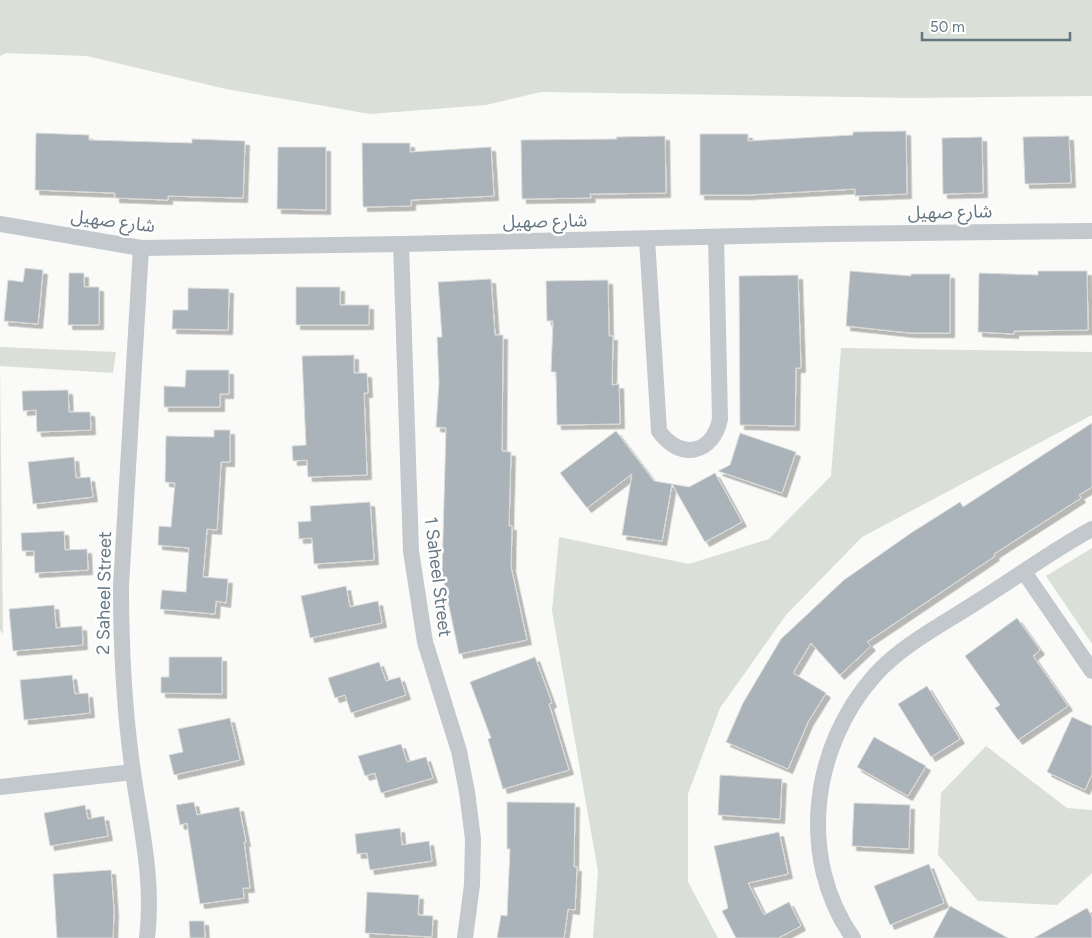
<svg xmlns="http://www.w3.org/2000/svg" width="1092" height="938" font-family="Figtree,'Noto Sans Arabic',sans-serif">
	<defs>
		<filter id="shadow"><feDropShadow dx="4.5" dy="4.5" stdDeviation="0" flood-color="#0004"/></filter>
	</defs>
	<rect width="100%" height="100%" fill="#fafaf8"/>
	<g fill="#dadfd7">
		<polygon points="0,0 1092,0 1092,96 911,98 541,92 486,105 370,114 226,89 87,56 6,53 0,56"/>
		<polygon points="0,347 116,352 113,373 0,366 3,634 0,630"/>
		<polygon points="841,348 1092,352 1092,415 862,537 786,615 720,708 688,794 688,882 718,938 593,938 598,871 552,611 559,537 689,564 769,539 831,476"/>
		<polygon points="1092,548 1092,644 1046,576"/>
		<polygon points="986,746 1067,808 1092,810 1092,873 1057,905 978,901 938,855 941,793"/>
	</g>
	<g fill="#aab3b9" stroke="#dcdcda" filter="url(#shadow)">
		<polygon points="906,131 907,194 855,196 855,189 748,195 700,195 700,134 748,134 748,141 853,135 853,132"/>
		<polygon points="36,133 89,135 89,140 192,143 192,139 245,141 243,198 168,196 168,200 115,198 115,193 35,190"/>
		<polygon points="665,136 666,193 590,194 591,198 522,199 521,140 617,139 616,137"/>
		<polygon points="1069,136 1071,183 1025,184 1023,137"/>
		<polygon points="982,137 983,193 943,194 942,138"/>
		<polygon points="362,143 410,143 410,152 491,147 494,196 411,200 411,206 363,207"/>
		<polygon points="278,147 326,147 326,210 277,209"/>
		<polygon points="25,268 43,270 38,324 4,321 8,280 23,282"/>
		<polygon points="850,271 911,276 911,274 950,274 950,333 910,333 846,326"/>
		<polygon points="1038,271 1087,271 1088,330 1014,331 1014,334 978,332 979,273 1038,275"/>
		<polygon points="69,273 84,273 84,287 99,287 99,325 68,325"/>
		<polygon points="798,275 801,368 796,368 795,426 740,425 739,276"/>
		<polygon points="491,279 495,335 503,335 502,451 511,452 509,526 512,526 511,567 527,640 459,654 442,573 446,428 436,427 439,382 437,337 442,337 438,282"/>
		<polygon points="608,280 609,336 613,336 612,385 619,384 620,424 557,425 556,372 551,372 553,321 547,321 546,281"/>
		<polygon points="296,287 340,287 340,305 369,305 369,325 296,325"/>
		<polygon points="188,288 229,289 228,330 172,329 173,310 188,310"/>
		<polygon points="354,355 354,373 367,373 368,393 364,393 367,475 308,477 307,460 293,461 292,446 306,445 302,356"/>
		<polygon points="186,370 229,370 229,394 220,394 220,407 164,407 164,386 185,387"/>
		<polygon points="68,390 69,412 90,412 91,430 37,432 36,410 23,411 22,391"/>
		<polygon points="1092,423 1092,487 1079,495 1081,498 994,554 995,556 867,642 871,646 840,675 811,643 793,673 826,693 808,722 788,769 726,742 743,703 781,639 844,580 911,533 960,502 963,507"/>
		<polygon points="214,430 230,430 230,462 221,462 217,530 207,529 203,577 228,579 226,603 216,601 215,614 160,609 162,590 186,592 189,548 158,545 159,526 171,527 175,483 165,482 166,436 214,437"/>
		<polygon points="616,431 654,481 672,484 662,541 622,535 632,474 587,508 560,473"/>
		<polygon points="740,433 796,452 782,493 718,471 730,465"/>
		<polygon points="74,457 76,478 90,477 93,497 33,504 28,462"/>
		<polygon points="715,473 742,522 705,542 672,484 689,487"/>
		<polygon points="370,502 374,560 314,564 312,538 299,539 298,522 311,521 310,506"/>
		<polygon points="64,531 65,550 87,549 88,570 35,573 34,551 22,551 21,533"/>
		<polygon points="346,586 350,607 378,601 382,623 310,638 301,596"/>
		<polygon points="54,605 56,628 82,626 83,645 13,651 9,609"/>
		<polygon points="1017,618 1040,650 1033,656 1068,706 1018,740 995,708 1000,705 965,656"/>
		<polygon points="169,657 222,657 222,694 161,693 161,677 169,677"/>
		<polygon points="535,657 552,703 549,704 569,770 503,789 488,739 491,738 470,682"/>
		<polygon points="379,662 386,681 400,677 406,695 351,713 345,695 335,698 328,678"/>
		<polygon points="72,675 75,694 88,693 90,713 24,720 20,680"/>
		<polygon points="927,686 960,739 931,757 898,704"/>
		<polygon points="1072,717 1092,726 1092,774 1085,790 1047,772"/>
		<polygon points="230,718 240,760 174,775 169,755 183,752 178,729"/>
		<polygon points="874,737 926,766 908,796 857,767"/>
		<polygon points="401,744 407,762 426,757 433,778 381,793 375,773 365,776 358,756"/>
		<polygon points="720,775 782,779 780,819 718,815"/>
		<polygon points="194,802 197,815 239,807 246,842 244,842 250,888 243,888 244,898 200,904 187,823 180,825 176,805"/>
		<polygon points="507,802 575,803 574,867 577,867 575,910 568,909 564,938 497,938 501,915 507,916 510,849 507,849"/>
		<polygon points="854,803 910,805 909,849 852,846"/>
		<polygon points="85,805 88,819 104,816 108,836 50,846 44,813"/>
		<polygon points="400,828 402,845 429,841 432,861 370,870 367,853 357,854 355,834"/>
		<polygon points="779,832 788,874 748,883 764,915 789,902 801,926 778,938 736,938 722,911 728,908 714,846"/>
		<polygon points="929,864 944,903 890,925 874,886"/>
		<polygon points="111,870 114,911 113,938 57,938 53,874"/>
		<polygon points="367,892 419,895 418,915 433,916 432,937 365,933"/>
		<polygon points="950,906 1008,938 933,938"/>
		<polygon points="1087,908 1092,917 1092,938 1034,938"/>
		<polygon points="189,921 204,921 205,938 190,938"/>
	</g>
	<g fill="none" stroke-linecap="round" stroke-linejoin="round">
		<g stroke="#c3c8cc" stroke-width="16">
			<polyline points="0,224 141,248 401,244 830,234 1092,231"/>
			<path d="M647,239L659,431C680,461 713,454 720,419L716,237"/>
			<polyline points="401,244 411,551 425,642 459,751 467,792 473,839 472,885 465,938"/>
			<path d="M141,248L121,586C121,649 124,710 133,772C141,828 154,881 147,938"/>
			<polyline points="1024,572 1092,671"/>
			<polyline points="0,787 133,772"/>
			<path d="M853,938C797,858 811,747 875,675C903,644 945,623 980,600C1017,577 1053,550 1092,529"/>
		</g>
	</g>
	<g text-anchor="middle" stroke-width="5" stroke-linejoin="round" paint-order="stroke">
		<g font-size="18" fill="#657683" stroke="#fff">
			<text transform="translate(950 212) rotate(-1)" y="6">شارع صهيل</text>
			<text transform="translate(113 221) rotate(7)" y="6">شارع صهيل</text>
			<text transform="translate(545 221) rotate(-1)" y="6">شارع صهيل</text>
			<text transform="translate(438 577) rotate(83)" y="6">1 Saheel Street</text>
			<text transform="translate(104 593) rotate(-89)" y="6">2 Saheel Street</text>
		</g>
	</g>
	<path d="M922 32v8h148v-8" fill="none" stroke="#657683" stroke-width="2.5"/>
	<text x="930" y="32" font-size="15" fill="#657683" stroke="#ffffff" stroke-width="4" paint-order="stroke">50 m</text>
</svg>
